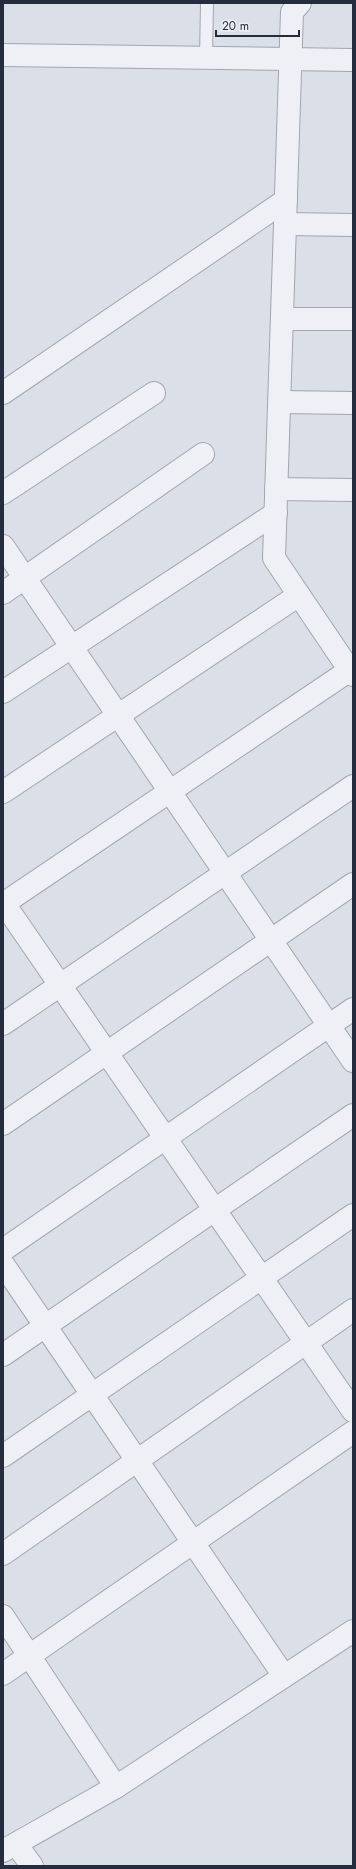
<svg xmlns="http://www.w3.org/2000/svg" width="356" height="1869" font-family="Jost,sans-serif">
	<rect width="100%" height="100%" fill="#dbdfe7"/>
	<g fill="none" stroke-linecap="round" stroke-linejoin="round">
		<defs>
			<polyline id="service" points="206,58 207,3"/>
			<g id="minor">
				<polyline points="300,3 292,12 274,558 353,675"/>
				<polyline points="3,55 353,60"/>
				<polyline points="286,224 353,225"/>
				<polyline points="282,319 353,319"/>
				<polyline points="3,393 286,200"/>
				<polyline points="280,402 353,403"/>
				<polyline points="276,489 353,490"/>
				<polyline points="3,493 154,393"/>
				<polyline points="3,546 353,1061"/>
				<polyline points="3,593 203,454"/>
				<polyline points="3,692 276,513"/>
				<polyline points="3,792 299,595"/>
				<polyline points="3,902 353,1411"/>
				<polyline points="3,904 353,668"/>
				<polyline points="3,1024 353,786"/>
				<polyline points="3,1124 353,884"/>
				<polyline points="3,1250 353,1009"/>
				<polyline points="3,1264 284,1676"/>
				<polyline points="3,1355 353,1115"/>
				<polyline points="3,1456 353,1215"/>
				<polyline points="3,1554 353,1310"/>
				<polyline points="3,1616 116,1787"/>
				<polyline points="3,1674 353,1432"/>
				<polyline points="16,1844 32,1866"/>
				<polyline points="3,1851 116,1787 353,1631"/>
			</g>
		</defs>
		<use href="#service" stroke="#a0a6b1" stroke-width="14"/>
		<use href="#minor" stroke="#a0a6b1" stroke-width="24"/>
		<use href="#service" stroke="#eef0f5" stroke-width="12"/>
		<use href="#minor" stroke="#eef0f5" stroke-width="22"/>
	</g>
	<rect width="356" height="1869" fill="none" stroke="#242c3e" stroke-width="8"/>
	<path d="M216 30v6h83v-6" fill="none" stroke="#242c3e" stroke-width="2"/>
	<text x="222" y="30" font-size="12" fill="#242c3e" stroke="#ebeef5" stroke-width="3" paint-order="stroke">20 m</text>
</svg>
